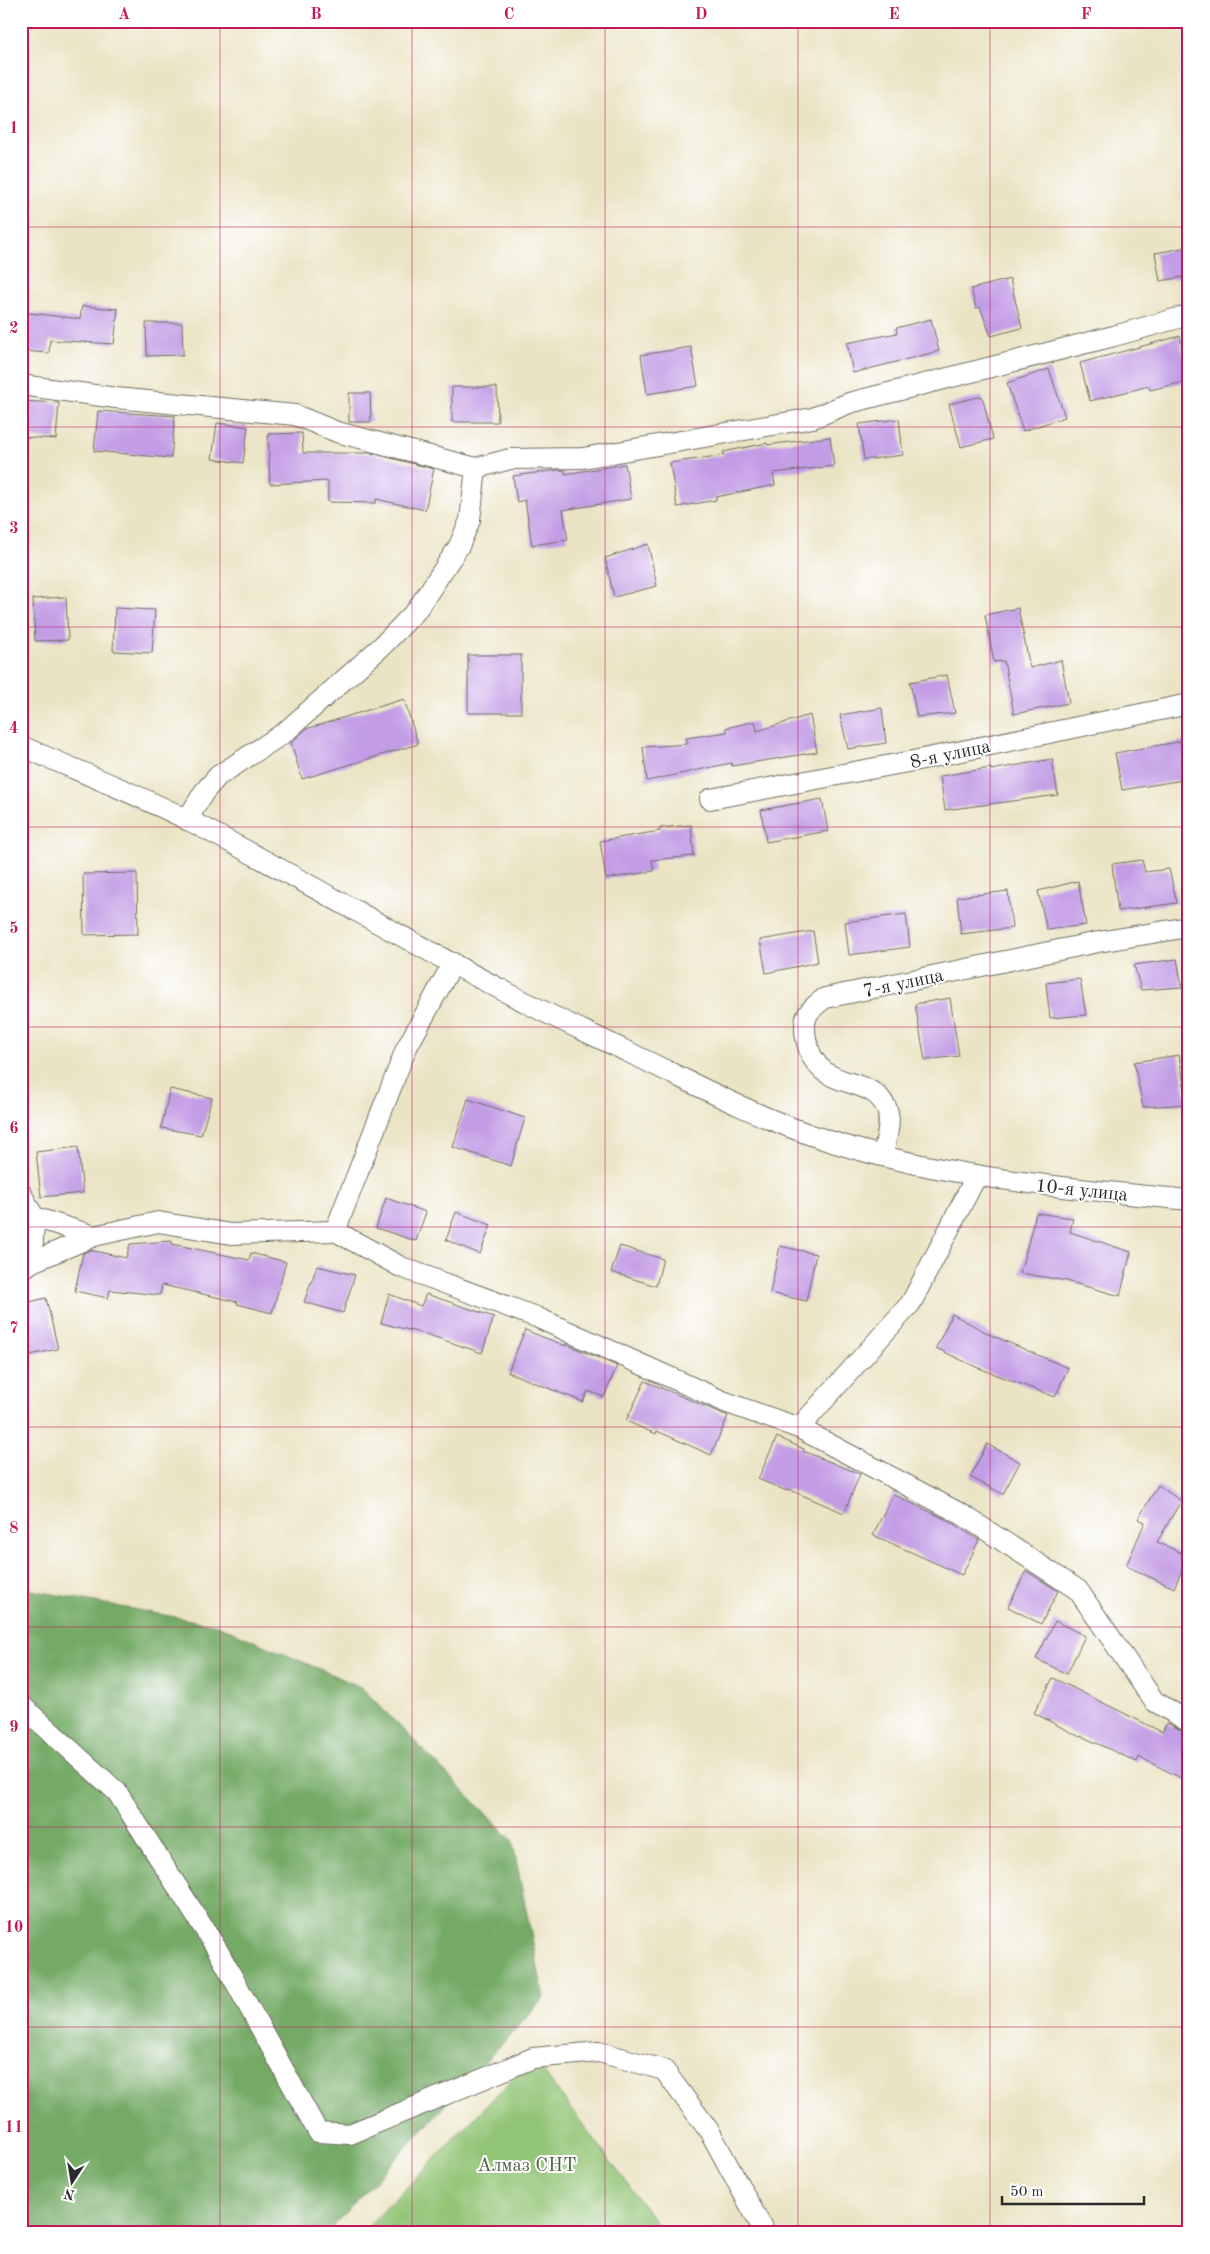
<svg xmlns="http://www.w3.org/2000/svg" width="1210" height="2254" font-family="'Old Standard TT',serif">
	<rect width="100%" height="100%" fill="#fff"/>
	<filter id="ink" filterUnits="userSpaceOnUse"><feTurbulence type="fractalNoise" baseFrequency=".02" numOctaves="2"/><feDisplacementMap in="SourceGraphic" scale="10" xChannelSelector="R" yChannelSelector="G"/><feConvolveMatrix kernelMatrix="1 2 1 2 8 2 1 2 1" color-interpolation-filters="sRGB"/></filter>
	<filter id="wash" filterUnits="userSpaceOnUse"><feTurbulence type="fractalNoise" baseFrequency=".0096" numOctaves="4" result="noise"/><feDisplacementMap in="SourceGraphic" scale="20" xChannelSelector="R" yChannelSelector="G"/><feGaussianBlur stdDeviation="1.12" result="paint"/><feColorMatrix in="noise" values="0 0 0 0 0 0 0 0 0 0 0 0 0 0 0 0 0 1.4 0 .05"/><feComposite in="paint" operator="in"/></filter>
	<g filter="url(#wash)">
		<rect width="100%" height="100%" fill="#eae4c4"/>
		<polygon fill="#92c474" stroke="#5e7850" points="533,2058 664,2233 362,2233"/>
		<polygon fill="#75aa66" stroke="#506a48" points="21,1588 217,1625 361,1687 512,1840 544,1998 327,2233 21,2233"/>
		<g id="blocks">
			<g fill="#c29de5">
				<polygon points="1189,247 1189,276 1160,281 1155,253"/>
				<polygon points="1010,279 1022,328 991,336 980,307 976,308 971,289"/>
				<polygon points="82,306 118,309 114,344 50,340 49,353 21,351 22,312 80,319"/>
				<polygon points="931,319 939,351 853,373 847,343 897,333 896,328"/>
				<polygon points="146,323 182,323 183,355 147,356"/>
				<polygon points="1180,336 1189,381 1150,390 1149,386 1090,401 1080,363"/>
				<polygon points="691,347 698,386 647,394 641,355"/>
				<polygon points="1049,369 1065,417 1023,431 1007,383"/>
				<polygon points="452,387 497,387 498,422 452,422"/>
				<polygon points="349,393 370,393 371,422 349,422"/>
				<polygon points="982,396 993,439 961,447 949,404"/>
				<polygon points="21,401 59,403 56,439 21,437"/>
				<polygon points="98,411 175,416 171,458 94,451"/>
				<polygon points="899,419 903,455 864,460 859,424"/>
				<polygon points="217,423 248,427 243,463 212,459"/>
				<polygon points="302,433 303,453 371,453 434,469 425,510 376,499 376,503 328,502 328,481 270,484 268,434"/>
				<polygon points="830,437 834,466 773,473 775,485 716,497 716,500 677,507 670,463 724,455 723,452 767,443 767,445"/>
				<polygon points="625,464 631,499 563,510 568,540 532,545 525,500 517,502 513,476 558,470 565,470 565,474"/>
				<polygon points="648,544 657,586 614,597 605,558"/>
				<polygon points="66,597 68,640 35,641 33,599"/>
				<polygon points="115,608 155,610 152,653 113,651"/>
				<polygon points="1018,608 1030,668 1061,660 1069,703 1014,714 1004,661 994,662 985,615"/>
				<rect x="468" y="655" width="53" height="58"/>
				<polygon points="947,675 955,713 917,717 910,682"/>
				<polygon points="404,699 418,744 302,779 291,743 306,729"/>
				<polygon points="882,708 886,743 848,749 840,715"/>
				<polygon points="810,715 817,752 732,766 731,763 647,781 643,747 688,744 686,738 727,732 726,728 755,721 757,731"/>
				<polygon points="1189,740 1189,779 1122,790 1115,753"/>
				<polygon points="1052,759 1058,795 945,810 940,776 991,768 991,770"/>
				<polygon points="822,799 828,831 766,842 761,810"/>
				<polygon points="691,825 694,856 652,860 654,871 606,879 600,841 660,831 660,828"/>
				<polygon points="1142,860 1145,872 1169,869 1177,903 1118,911 1112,864"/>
				<polygon points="137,873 138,934 84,935 83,874"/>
				<polygon points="1078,881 1086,925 1047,930 1038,891"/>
				<polygon points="1008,891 1012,928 961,934 957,897"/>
				<polygon points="906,914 910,947 849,955 845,922"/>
				<polygon points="813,931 818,962 766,973 760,940"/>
				<polygon points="1177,959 1182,987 1141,990 1134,965"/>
				<polygon points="1080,979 1086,1015 1050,1018 1046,983"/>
				<polygon points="950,998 959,1056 925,1060 915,1004"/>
				<polygon points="1179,1055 1187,1104 1143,1107 1134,1062"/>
				<polygon points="170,1089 212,1098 201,1135 161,1128"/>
				<polygon points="468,1099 525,1118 511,1166 453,1147"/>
				<polygon points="78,1147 83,1193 41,1197 36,1152"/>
				<polygon points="386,1198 426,1212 416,1241 376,1228"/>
				<polygon points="456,1212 491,1225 480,1254 446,1240"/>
				<polygon points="1036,1213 1073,1218 1070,1232 1131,1252 1120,1296 1067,1281 1020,1273"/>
				<polygon points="172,1241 172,1244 249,1260 251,1253 286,1262 272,1313 237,1304 238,1302 162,1285 160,1295 110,1290 108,1298 75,1291 83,1253 90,1250 126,1258 130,1244"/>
				<polygon points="620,1246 663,1259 656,1286 611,1272"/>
				<polygon points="780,1246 816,1254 806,1301 770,1293"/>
				<polygon points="317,1266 355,1275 343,1313 304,1302"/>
				<polygon points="389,1294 421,1306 426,1294 494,1317 482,1353 429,1335 381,1323"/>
				<polygon points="46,1298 58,1349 21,1357 21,1304"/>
				<polygon points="952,1314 991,1335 1068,1368 1055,1397 976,1367 936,1348"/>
				<polygon points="525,1330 566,1346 566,1344 617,1366 604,1397 588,1391 583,1402 508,1372"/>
				<polygon points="645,1381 728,1416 711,1455 657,1431 656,1434 626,1421"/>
				<polygon points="777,1437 804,1449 803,1451 860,1474 844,1513 788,1489 787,1491 758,1479"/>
				<polygon points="987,1444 1020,1462 1003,1494 970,1477"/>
				<polygon points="1158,1485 1181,1501 1157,1542 1188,1556 1174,1588 1126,1566 1145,1522 1138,1519"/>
				<polygon points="893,1494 947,1520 979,1540 962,1575 873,1535"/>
				<polygon points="1026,1571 1058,1591 1041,1624 1008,1607"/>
				<polygon points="1055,1621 1085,1636 1067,1674 1036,1659"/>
				<polygon points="1053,1678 1162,1732 1167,1723 1189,1734 1189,1782 1139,1757 1137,1762 1081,1736 1080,1737 1034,1713"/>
			</g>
		</g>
	</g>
	<g filter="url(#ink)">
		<use href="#blocks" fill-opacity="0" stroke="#6e6c61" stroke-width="1"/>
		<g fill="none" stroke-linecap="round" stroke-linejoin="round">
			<defs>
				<g id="minor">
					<polyline points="21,385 116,398 295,415 337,432 476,468 510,459 583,458 813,418 849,403 1114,336 1189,315"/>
					<path d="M21,746C78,771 135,793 190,821C305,880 416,947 531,1005C563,1022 596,1036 628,1052C689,1081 750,1114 814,1136C934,1177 1063,1188 1189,1200"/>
					<polyline points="710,799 918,760 1189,704"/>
					<polyline points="187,820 204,792 218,776 284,733 382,646 416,611 459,546 470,520 476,468"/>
					<path d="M883,1156C885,1141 893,1120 886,1107C868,1071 818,1096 806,1039C802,1015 808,1011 825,998L1098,942L1189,927"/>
					<polyline points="21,1193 34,1217 32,1262"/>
					<polyline points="34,1217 94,1236"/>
					<polyline points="335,1231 406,1049 453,963"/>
					<polyline points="21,1270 32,1262 94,1236 158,1222 231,1234 335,1231 401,1267 536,1317 725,1402 799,1428 911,1303 977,1175"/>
					<polyline points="799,1428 963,1515 1078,1590 1154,1701 1189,1722"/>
					<polyline points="21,1705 117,1792 217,1949 318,2132 350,2134 533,2058 599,2052 664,2070 710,2132 765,2233"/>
				</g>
			</defs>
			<use href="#minor" stroke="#6e6c61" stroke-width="22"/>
			<use href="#minor" stroke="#fff" stroke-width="20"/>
		</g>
	</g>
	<path fill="none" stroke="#c2185b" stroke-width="1" stroke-opacity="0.55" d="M220,21V2233M412,21V2233M605,21V2233M798,21V2233M990,21V2233M21,227H1189M21,427H1189M21,627H1189M21,827H1189M21,1027H1189M21,1227H1189M21,1427H1189M21,1627H1189M21,1827H1189M21,2027H1189"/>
	<g text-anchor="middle" stroke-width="4" stroke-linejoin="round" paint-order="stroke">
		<g font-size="19" fill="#2b2b2b" stroke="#fff">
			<text transform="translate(950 753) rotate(-12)" y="7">8-я улица</text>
			<text transform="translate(903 982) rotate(-12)" y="7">7-я улица</text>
			<text transform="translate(1082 1189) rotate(6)" y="7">10-я улица</text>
		</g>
		<g font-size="19" fill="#4f6145" stroke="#fff">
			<text x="527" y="2171">Алмаз СНТ</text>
		</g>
	</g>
	<rect width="1210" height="2254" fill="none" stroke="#fff" stroke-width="55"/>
	<g transform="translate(72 2182) rotate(192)" stroke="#ffffff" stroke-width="4" paint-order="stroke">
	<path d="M0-4L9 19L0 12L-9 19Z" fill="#2b2b2b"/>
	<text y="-8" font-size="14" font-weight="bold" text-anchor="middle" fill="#2b2b2b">N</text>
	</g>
	<path d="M1002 2196v8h142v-8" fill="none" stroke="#2b2b2b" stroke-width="2.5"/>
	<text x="1010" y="2196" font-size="15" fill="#2b2b2b" stroke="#ffffff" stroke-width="4" paint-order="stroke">50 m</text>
	<rect x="28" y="28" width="1154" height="2198" fill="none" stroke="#c2185b" stroke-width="2"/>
	<g font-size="16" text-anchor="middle" font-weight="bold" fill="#c2185b">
		<text x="124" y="19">A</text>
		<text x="316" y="19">B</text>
		<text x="509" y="19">C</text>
		<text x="701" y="19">D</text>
		<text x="894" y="19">E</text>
		<text x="1086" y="19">F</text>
		<text x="14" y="133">1</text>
		<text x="14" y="333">2</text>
		<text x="14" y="533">3</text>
		<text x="14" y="733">4</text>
		<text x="14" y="933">5</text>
		<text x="14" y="1133">6</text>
		<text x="14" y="1333">7</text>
		<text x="14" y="1533">8</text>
		<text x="14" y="1732">9</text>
		<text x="14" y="1932">10</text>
		<text x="14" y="2132">11</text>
	</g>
</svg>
